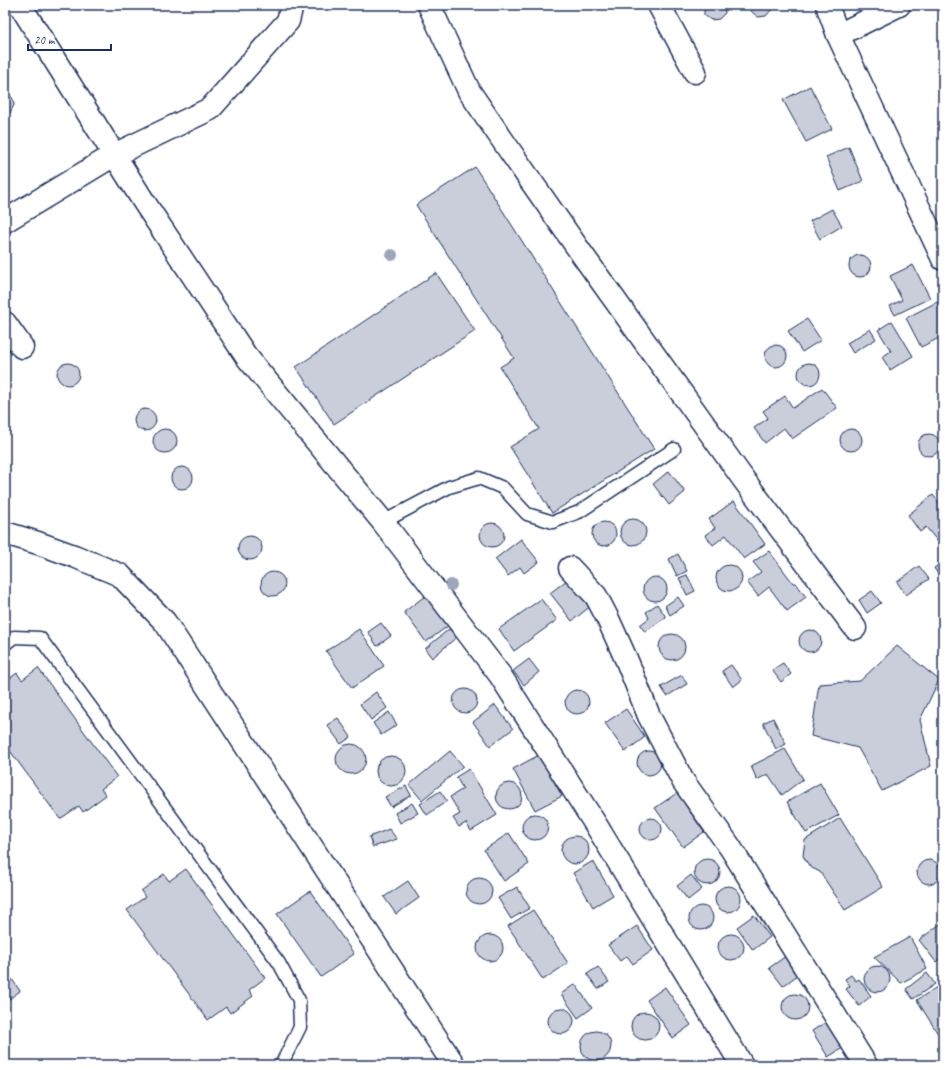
<svg xmlns="http://www.w3.org/2000/svg" width="948" height="1070" font-family="Caveat,sans-serif">
	<rect width="100%" height="100%" fill="#fff"/>
	<filter id="ink" filterUnits="userSpaceOnUse"><feTurbulence type="fractalNoise" baseFrequency=".025" numOctaves="2"/><feDisplacementMap in="SourceGraphic" scale="8" xChannelSelector="R" yChannelSelector="G"/><feConvolveMatrix kernelMatrix="1 2 1 2 8 2 1 2 1" color-interpolation-filters="sRGB"/></filter>
	<g filter="url(#ink)">
		<g fill="#caceda" stroke="#1b2f5e">
			<polygon points="704,5 724,5 725,13 719,19 711,20 704,15"/>
			<polygon points="750,5 771,5 772,9 766,16 758,17 751,11"/>
			<polygon points="810,86 832,129 806,142 783,100"/>
			<polygon points="5,93 9,94 13,99 14,105 10,113 5,115"/>
			<polygon points="849,147 863,181 840,191 826,157"/>
			<polygon points="475,167 654,449 552,513 510,447 539,429 500,367 514,358 416,205"/>
			<polygon points="832,209 842,226 820,239 810,221"/>
			<circle cx="860" cy="266" r="11"/>
			<polygon points="913,265 930,298 895,315 890,306 902,300 890,276"/>
			<polygon points="436,273 475,331 334,424 296,367"/>
			<polygon points="937,302 943,314 943,336 921,347 906,318"/>
			<polygon points="807,319 821,340 802,352 788,331"/>
			<polygon points="892,321 913,356 890,370 882,357 891,351 878,330"/>
			<polygon points="870,329 876,339 853,353 847,343"/>
			<polygon points="5,343 8,348 8,351 5,357"/>
			<circle cx="776" cy="356" r="11"/>
			<circle cx="68" cy="374" r="11"/>
			<circle cx="809" cy="374" r="11"/>
			<polygon points="822,388 837,408 792,439 784,428 765,443 754,428 768,418 763,411 785,396 793,408"/>
			<circle cx="145" cy="420" r="11"/>
			<circle cx="851" cy="440" r="11"/>
			<circle cx="165" cy="441" r="12"/>
			<circle cx="929" cy="445" r="11"/>
			<circle cx="182" cy="478" r="11"/>
			<polygon points="669,471 685,492 669,505 653,484"/>
			<polygon points="933,495 943,508 943,538 938,542 926,527 920,532 908,515"/>
			<polygon points="734,501 765,544 744,559 726,535 713,545 705,535 715,528 709,519"/>
			<circle cx="633" cy="532" r="13"/>
			<circle cx="604" cy="534" r="12"/>
			<circle cx="492" cy="535" r="12"/>
			<circle cx="250" cy="548" r="12"/>
			<polygon points="521,539 539,562 524,573 520,567 508,576 495,559"/>
			<polygon points="769,551 793,583 796,583 806,597 787,611 769,587 758,596 747,582 761,572 753,562"/>
			<polygon points="678,554 687,571 677,576 669,559"/>
			<polygon points="943,562 943,578 941,579 934,568"/>
			<circle cx="729" cy="578" r="13"/>
			<polygon points="919,566 929,579 906,595 897,582"/>
			<circle cx="273" cy="584" r="12"/>
			<polygon points="687,575 695,591 687,595 679,578"/>
			<circle cx="655" cy="589" r="12"/>
			<polygon points="571,577 592,605 572,621 550,593"/>
			<polygon points="872,591 881,603 867,613 859,600"/>
			<polygon points="425,596 448,626 426,642 404,612"/>
			<polygon points="678,597 684,606 670,615 665,606"/>
			<polygon points="541,599 557,620 514,651 499,629"/>
			<polygon points="657,604 666,617 645,632 640,625 649,618 646,612"/>
			<polygon points="381,623 391,636 377,646 368,632"/>
			<polygon points="359,629 384,666 352,688 326,651"/>
			<polygon points="449,629 457,637 432,658 425,649"/>
			<circle cx="810" cy="641" r="11"/>
			<circle cx="672" cy="647" r="13"/>
			<polygon points="897,646 939,680 920,720 931,766 882,791 858,748 811,736 819,684 860,681"/>
			<polygon points="529,659 539,672 524,685 513,671"/>
			<polygon points="783,663 791,674 781,682 772,670"/>
			<polygon points="731,665 742,680 733,687 722,671"/>
			<polygon points="38,668 117,777 101,789 106,795 83,812 79,806 60,819 5,744 5,682 17,673 22,680"/>
			<polygon points="682,675 687,684 667,696 661,687"/>
			<circle cx="465" cy="701" r="12"/>
			<circle cx="577" cy="702" r="12"/>
			<polygon points="376,692 387,708 371,720 360,704"/>
			<polygon points="495,705 513,729 490,746 473,722"/>
			<polygon points="626,709 645,737 625,752 605,723"/>
			<polygon points="389,712 397,725 381,735 373,723"/>
			<polygon points="338,718 351,737 341,744 327,725"/>
			<polygon points="773,718 786,744 776,749 763,723"/>
			<circle cx="351" cy="759" r="15"/>
			<polygon points="785,749 803,779 782,795 768,774 757,780 751,766"/>
			<polygon points="450,751 463,766 422,800 409,785"/>
			<circle cx="649" cy="763" r="12"/>
			<polygon points="539,755 562,796 535,810 513,769"/>
			<circle cx="391" cy="771" r="15"/>
			<polygon points="469,769 497,815 471,831 466,823 459,827 453,818 460,814 450,797 463,789 456,777"/>
			<circle cx="509" cy="796" r="13"/>
			<polygon points="820,783 839,815 806,833 787,802"/>
			<polygon points="406,786 411,795 391,807 385,797"/>
			<polygon points="440,791 447,801 427,815 420,804"/>
			<polygon points="677,793 704,832 683,847 655,808"/>
			<polygon points="412,803 418,813 400,823 395,813"/>
			<circle cx="535" cy="827" r="13"/>
			<polygon points="840,818 883,887 845,910 820,872 810,867 803,856 805,840"/>
			<circle cx="651" cy="829" r="11"/>
			<polygon points="389,829 397,839 373,847 369,837"/>
			<polygon points="509,833 529,864 504,881 484,850"/>
			<circle cx="575" cy="850" r="14"/>
			<circle cx="707" cy="872" r="13"/>
			<circle cx="929" cy="872" r="12"/>
			<polygon points="593,861 613,895 593,907 573,873"/>
			<polygon points="186,869 265,978 249,990 253,996 230,1013 226,1007 208,1020 127,910 145,897 141,891 164,874 169,881"/>
			<polygon points="691,875 702,889 688,900 677,886"/>
			<circle cx="479" cy="891" r="13"/>
			<polygon points="408,881 419,898 396,914 384,897"/>
			<circle cx="728" cy="899" r="13"/>
			<polygon points="517,887 530,908 511,919 498,898"/>
			<polygon points="310,891 354,954 321,977 277,914"/>
			<circle cx="701" cy="918" r="12"/>
			<polygon points="533,910 568,963 543,980 508,926"/>
			<polygon points="754,915 770,937 753,950 737,927"/>
			<polygon points="943,922 943,956 936,962 919,940"/>
			<polygon points="637,926 653,950 633,964 627,956 620,961 608,945"/>
			<circle cx="731" cy="947" r="13"/>
			<circle cx="490" cy="948" r="13"/>
			<polygon points="910,937 927,969 901,983 874,957"/>
			<polygon points="786,956 799,974 783,986 769,968"/>
			<circle cx="877" cy="979" r="13"/>
			<polygon points="598,967 609,982 598,989 587,974"/>
			<polygon points="5,969 20,991 5,1002"/>
			<polygon points="927,973 935,984 913,999 906,989"/>
			<polygon points="851,975 856,981 859,979 871,996 859,1006 846,989 850,986 845,979"/>
			<polygon points="943,983 943,1042 917,1000"/>
			<polygon points="575,984 592,1008 578,1018 561,994"/>
			<polygon points="665,987 691,1025 673,1038 647,1000"/>
			<circle cx="795" cy="1007" r="13"/>
			<polygon points="5,1003 9,1009 5,1011"/>
			<circle cx="561" cy="1021" r="13"/>
			<circle cx="645" cy="1026" r="14"/>
			<polygon points="829,1020 846,1046 828,1057 812,1031"/>
			<circle cx="596" cy="1046" r="15"/>
		</g>
		<g fill="none" stroke-linecap="round" stroke-linejoin="round">
			<defs>
				<g id="service">
					<polyline points="383,522 449,487 479,478 503,488 527,514 553,522 579,512 674,449"/>
					<polyline points="5,644 14,637 40,638 279,963 299,1000 300,1027 281,1065"/>
				</g>
				<g id="minor">
					<polyline points="20,5 144,202 246,356 383,522 500,675 596,825 742,1065"/>
					<polyline points="429,5 469,91 512,154 584,257 744,480 855,628"/>
					<polyline points="659,5 695,72"/>
					<polyline points="827,5 838,35 943,259"/>
					<polyline points="838,35 899,5"/>
					<polyline points="5,221 114,155 210,109 288,21 292,5"/>
					<polyline points="5,323 22,347"/>
					<polyline points="5,533 38,543 74,556 120,575 165,622 454,1065"/>
					<polyline points="570,568 596,596 608,619 627,661 649,716 683,781 730,847 866,1065"/>
				</g>
			</defs>
			<use href="#service" stroke="#1b2f5e" stroke-width="15"/>
			<use href="#minor" stroke="#1b2f5e" stroke-width="25"/>
			<use href="#service" stroke="#fff" stroke-width="12"/>
			<use href="#minor" stroke="#fff" stroke-width="22"/>
		</g>
		<g fill="#9da5b9">
			<circle cx="392" cy="255" r="6"/>
			<circle cx="451" cy="585" r="6"/>
		</g>
	</g>
	<rect width="948" height="1070" fill="none" stroke="#fff" stroke-width="20"/>
	<rect x="10" y="10" width="928" height="1050" fill="none" stroke="#1b2f5e" stroke-width="1.5" filter="url(#ink)"/>
	<path d="M28 44v6h83v-6" fill="none" stroke="#1b2f5e" stroke-width="2"/>
	<text x="34" y="44" font-size="12" fill="#1b2f5e" stroke="#ffffff" stroke-width="3" paint-order="stroke">20 m</text>
</svg>
